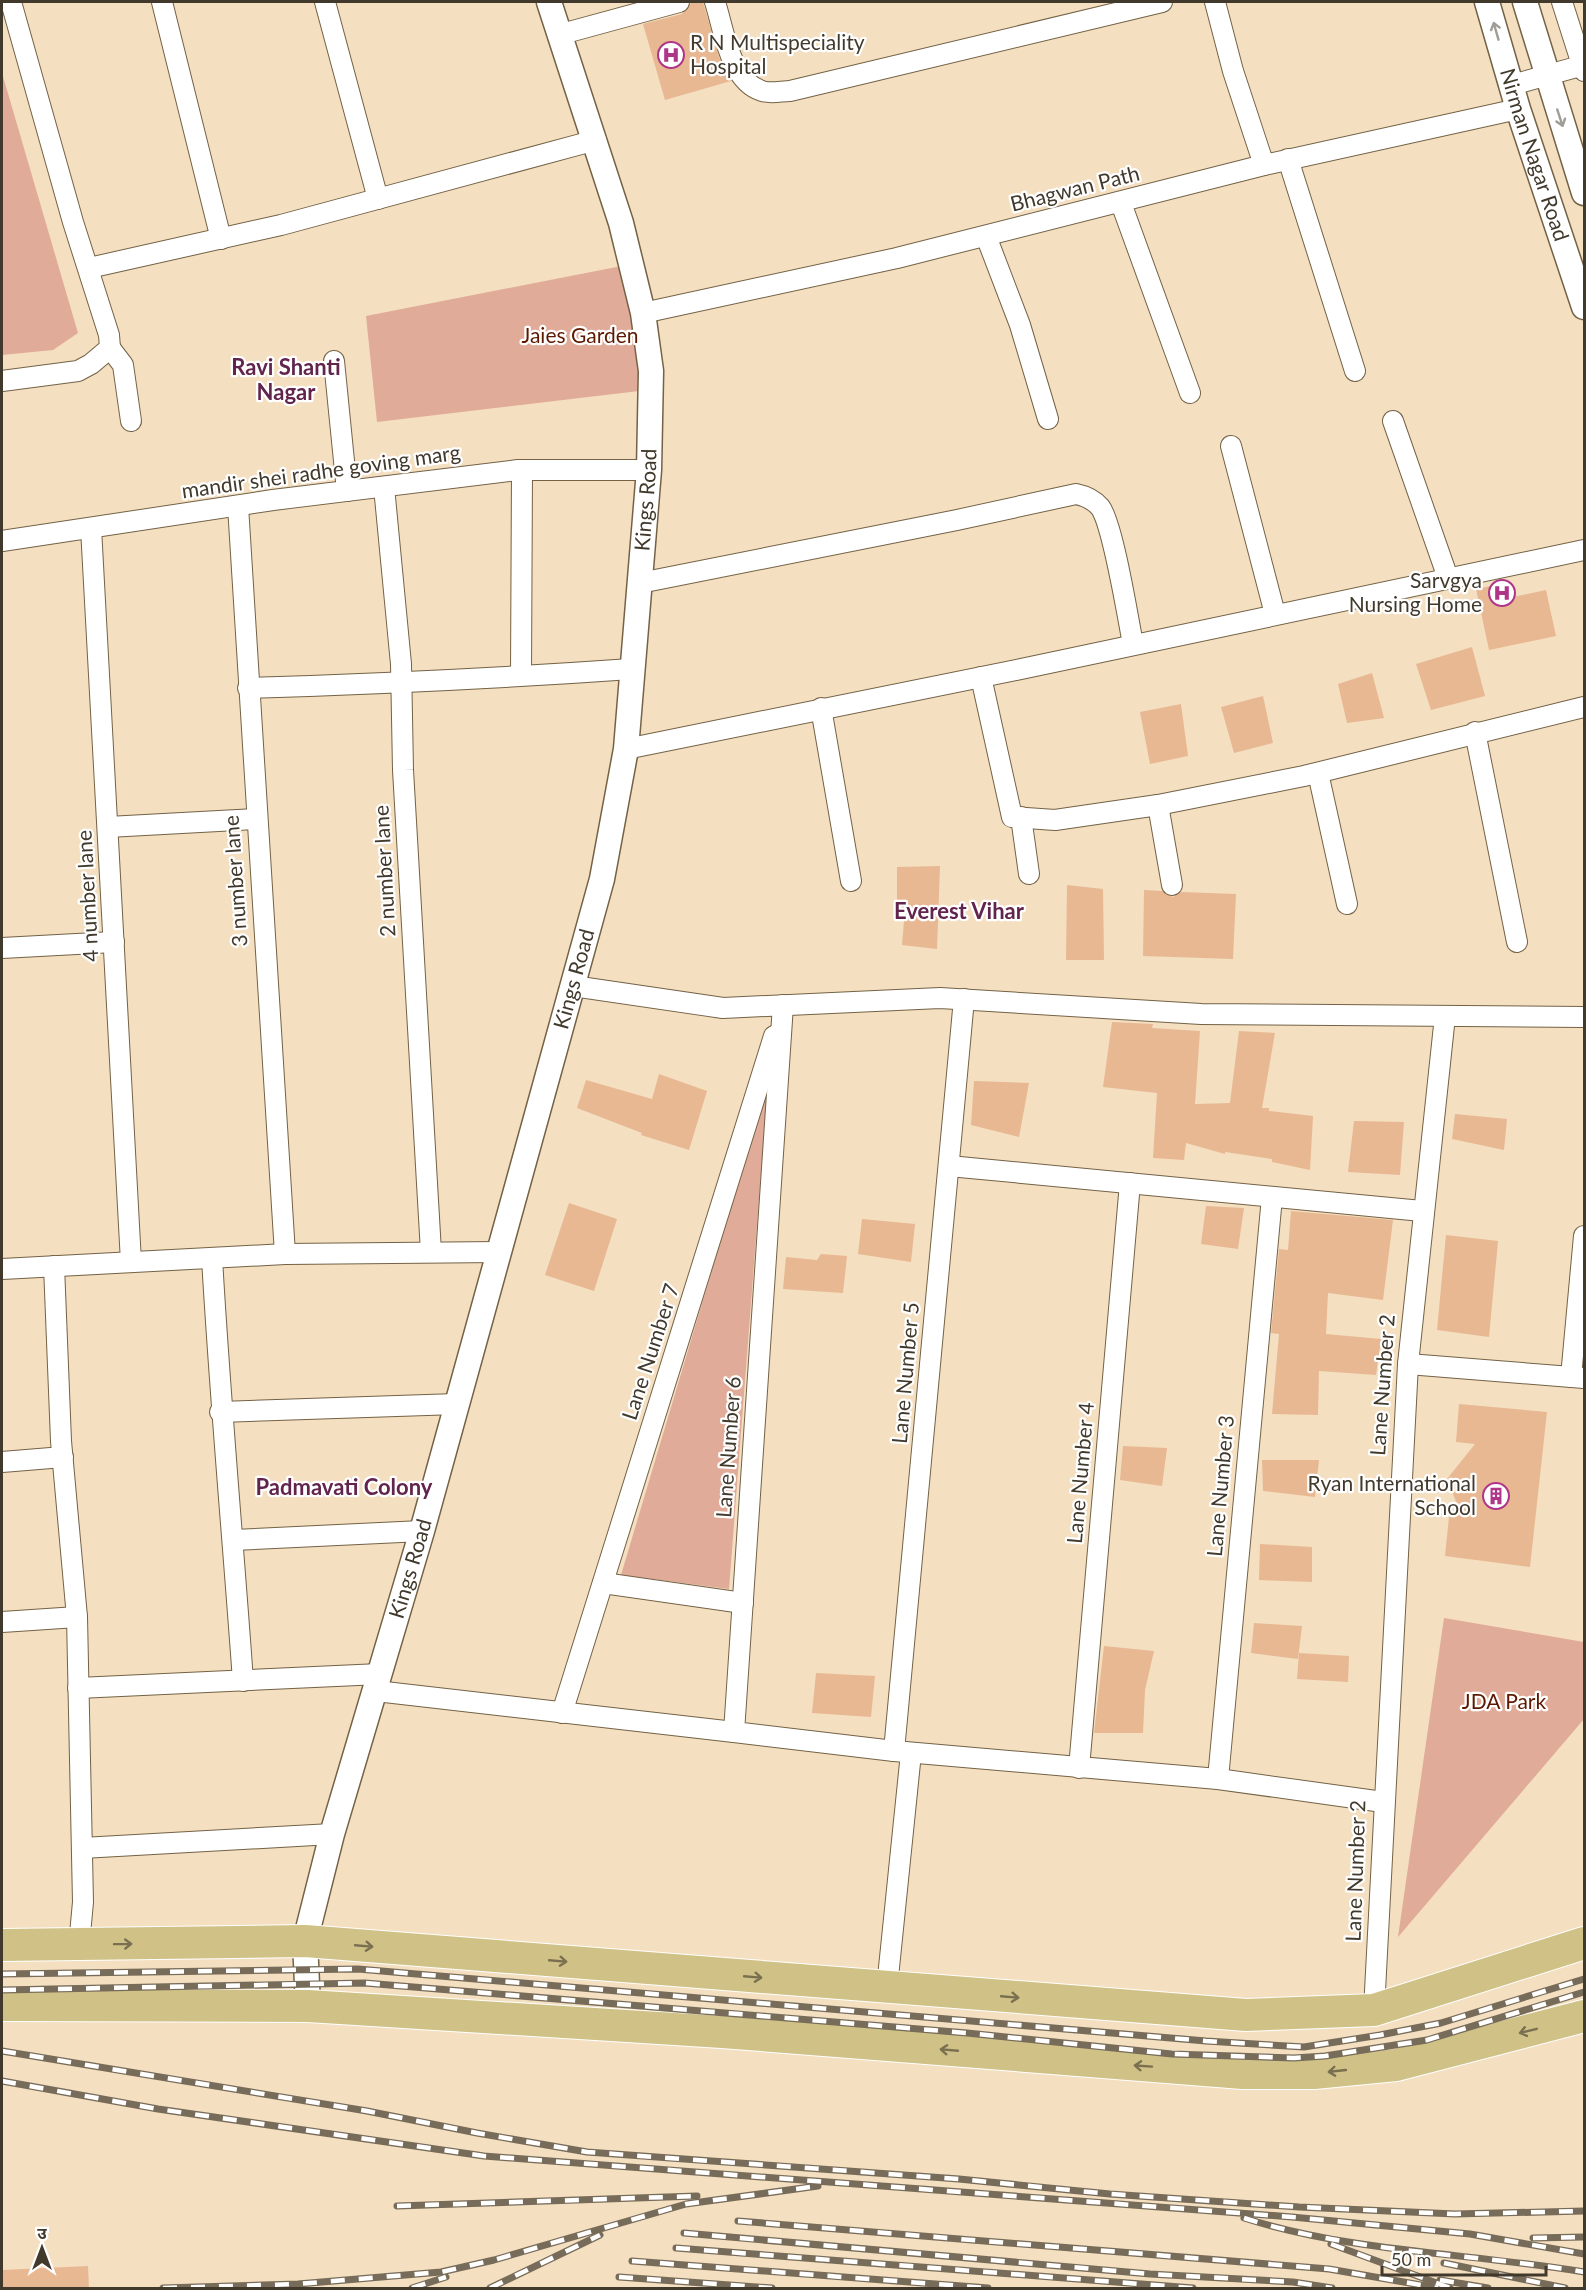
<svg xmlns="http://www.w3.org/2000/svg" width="1586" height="2290" font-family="Lato,'Noto Sans Devanagari',sans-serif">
	<rect width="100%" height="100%" fill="#f4dfc0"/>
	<g fill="#e1ab99">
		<polygon points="2,73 78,333 53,350 2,355"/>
		<polygon points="642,262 639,391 377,422 366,316"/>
		<polygon points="768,1082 729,1589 621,1575"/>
		<polygon points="1444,1618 1584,1642 1584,1719 1398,1937"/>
	</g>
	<g fill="#e8b893">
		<polygon points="703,2 719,57 731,81 665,100 643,24 682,14 691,3"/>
		<polygon points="1505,583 1508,598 1546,590 1556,636 1489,650 1476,589"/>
		<polygon points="1472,647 1485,696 1431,710 1416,664"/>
		<polygon points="1372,673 1384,718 1347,723 1338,684"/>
		<polygon points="1263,696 1273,743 1234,753 1221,707"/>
		<polygon points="1181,704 1188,756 1150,764 1140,712"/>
		<polygon points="940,866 937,949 902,945 905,909 897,908 897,867"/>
		<polygon points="1067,885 1103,889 1104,960 1066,960"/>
		<polygon points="1144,890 1162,891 1173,897 1181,892 1236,894 1233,959 1143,956"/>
		<polygon points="1112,1022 1153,1024 1152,1028 1200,1031 1195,1104 1230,1103 1239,1031 1275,1033 1262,1108 1269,1108 1269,1111 1313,1116 1310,1170 1272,1162 1272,1159 1225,1152 1225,1154 1186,1143 1184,1160 1153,1158 1157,1093 1103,1087"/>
		<polygon points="659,1074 707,1091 689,1150 641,1135 642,1133 577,1108 586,1080 652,1099"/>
		<polygon points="974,1081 1029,1083 1019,1137 971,1125"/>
		<polygon points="1455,1114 1507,1119 1504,1150 1452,1139"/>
		<polygon points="1354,1121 1404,1122 1400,1175 1348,1172"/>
		<polygon points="569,1203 617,1219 594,1291 545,1275"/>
		<polygon points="1206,1206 1244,1208 1238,1249 1201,1244"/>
		<polygon points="1291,1211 1393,1220 1383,1300 1328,1293 1326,1334 1381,1339 1376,1375 1319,1371 1318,1415 1272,1414 1279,1334 1271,1333 1279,1249 1288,1250"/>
		<polygon points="862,1219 915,1224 911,1262 858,1254"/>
		<polygon points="1446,1235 1498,1241 1489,1337 1437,1330"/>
		<polygon points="821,1254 847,1256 843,1293 783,1289 786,1257 817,1260"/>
		<polygon points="1459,1404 1547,1412 1530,1567 1445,1556 1449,1517 1461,1514 1447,1479 1475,1444 1456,1442"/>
		<polygon points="1123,1446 1167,1448 1162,1486 1120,1480"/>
		<polygon points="1262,1460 1319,1460 1315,1497 1263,1491"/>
		<polygon points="1260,1544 1312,1547 1312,1582 1259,1580"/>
		<polygon points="1254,1623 1302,1626 1298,1659 1251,1653"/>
		<polygon points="1104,1646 1154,1651 1145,1690 1143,1733 1094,1733"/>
		<polygon points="1299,1653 1349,1656 1348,1682 1297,1679"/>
		<polygon points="816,1673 875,1676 871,1717 812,1713"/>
		<polygon points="88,2266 89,2289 2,2289 2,2270"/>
	</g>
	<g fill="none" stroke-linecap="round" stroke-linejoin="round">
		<defs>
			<g id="minor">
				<polyline points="162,2 221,239"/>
				<polyline points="325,2 378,199"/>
				<path d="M715,2C724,30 730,81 762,91C770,94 782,91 790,91L1162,2"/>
				<polyline points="1215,2 1233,71 1264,165"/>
				<polyline points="1562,2 1584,71"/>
				<polyline points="558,35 679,2"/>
				<polyline points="1512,85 1584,65"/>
				<polyline points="1288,159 1355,371"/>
				<polyline points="1121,203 1190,393"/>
				<polyline points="986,236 1020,325 1048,419"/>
				<polyline points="89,268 281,225 596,140"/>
				<polyline points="643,313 897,258 1264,165 1518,109"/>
				<polyline points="110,348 123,365 131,421"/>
				<polyline points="334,361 347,491"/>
				<polyline points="2,381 78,371 91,364 110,348 109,335 73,222 11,2"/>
				<polyline points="1393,421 1448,578"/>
				<polyline points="1231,446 1275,614"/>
				<polyline points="384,487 401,664 403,770 431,1252"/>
				<polyline points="238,506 285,1254"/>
				<polyline points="91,528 131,1262"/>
				<polyline points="2,541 273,500 518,470 649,470"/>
				<path d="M640,583L957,520L1076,494C1086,496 1093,499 1100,507C1113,524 1128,619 1133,644"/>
				<polyline points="521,675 522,470"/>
				<polyline points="981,677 1012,817 1055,820 1158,805 1304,776 1584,707"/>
				<path d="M248,688C376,684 504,678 631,669"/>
				<polyline points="821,708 851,881"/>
				<polyline points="1475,732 1517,942"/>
				<polyline points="626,749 1021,669 1584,550"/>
				<polyline points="1318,773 1347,904"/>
				<polyline points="1158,805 1172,885"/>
				<polyline points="1021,817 1029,874"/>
				<polyline points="108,827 256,819"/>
				<polyline points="2,948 114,942"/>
				<polyline points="573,986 723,1008 940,998 1201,1014 1584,1017"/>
				<polyline points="783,1005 734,1732 894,1751 1218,1779 1383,1802"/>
				<polyline points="949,1166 1422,1211"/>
				<path d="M212,1258C220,1399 233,1540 243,1681"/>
				<polyline points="54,1266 61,1441 77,1617 83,1902 79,1945"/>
				<polyline points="2,1269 285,1254 500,1252"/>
				<polyline points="1408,1364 1584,1378"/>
				<polyline points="1571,1377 1584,1236"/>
				<polyline points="220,1412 457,1404"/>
				<polyline points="2,1462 63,1457"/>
				<polyline points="233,1540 422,1531"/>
				<polyline points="603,1583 743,1603"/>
				<polyline points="2,1622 77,1617"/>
				<polyline points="78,1688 380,1674"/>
				<polyline points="376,1691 734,1732"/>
				<polyline points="562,1713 774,1036"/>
				<polyline points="894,1751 964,999"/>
				<polyline points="1079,1768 1130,1183"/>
				<polyline points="1218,1779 1272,1197"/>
				<polyline points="82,1848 332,1834"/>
				<polyline points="887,1987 911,1753"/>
				<polyline points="1374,2010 1408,1364 1445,1016"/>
			</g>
			<g id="tertiary">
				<path id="s1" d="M1487,2L1518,109L1584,307"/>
				<polyline points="1525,2 1584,193"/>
				<path id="s2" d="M308,2006L305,1941L332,1834L422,1531L602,879L626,749L649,470L651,371L643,313L621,223L549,2"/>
			</g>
			<g id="primary">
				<polyline points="2,1945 305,1941 1246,2015 1374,2010 1584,1943"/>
				<polyline points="2,2005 308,2006 722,2032 1243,2073 1314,2073 1396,2065 1584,2016"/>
			</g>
		</defs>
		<use href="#minor" stroke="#736246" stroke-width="22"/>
		<use href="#tertiary" stroke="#736246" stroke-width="27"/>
		<use href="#primary" stroke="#fff" stroke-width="34"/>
		<use href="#minor" stroke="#fff" stroke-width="20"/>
		<use href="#tertiary" stroke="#fff" stroke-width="24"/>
		<use href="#primary" stroke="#d0c287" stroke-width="32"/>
		<defs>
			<g id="rail">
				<polyline points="2,1974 358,1969 1206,2041 1304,2047 1380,2035 1441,2023 1584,1979"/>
				<polyline points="2,1990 365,1983 967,2033 1172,2054 1294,2058 1325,2056 1427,2040 1584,1992"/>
				<polyline points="2,2051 367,2111 477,2133 587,2152 959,2179 1110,2194 1299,2207 1455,2214 1584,2211"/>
				<polyline points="2,2081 158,2109 484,2156 1292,2217 1470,2234 1584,2254"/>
				<polyline points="397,2206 697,2196"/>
				<path d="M1244,2218C1355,2253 1471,2253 1584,2272"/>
				<polyline points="738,2221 1329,2269 1438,2288"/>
				<polyline points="684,2233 1150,2274 1293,2282 1332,2288"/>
				<polyline points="1533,2238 1584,2237"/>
				<polyline points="1331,2244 1450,2288"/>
				<polyline points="676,2248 1193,2288"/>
				<polyline points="632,2261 988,2288"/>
				<polyline points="1444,2263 1565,2288"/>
				<polyline points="619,2277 772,2288"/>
				<polyline points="1440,2280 1488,2288"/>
				<polyline points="163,2288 298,2284 441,2272 494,2260 686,2204 818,2186"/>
				<polyline points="412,2288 446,2277"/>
				<polyline points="490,2288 600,2235"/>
			</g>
		</defs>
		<use href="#rail" stroke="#776b59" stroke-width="7"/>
		<use href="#rail" stroke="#fff" stroke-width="4.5" stroke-dasharray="14" stroke-linecap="butt"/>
	</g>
	<defs><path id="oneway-shaft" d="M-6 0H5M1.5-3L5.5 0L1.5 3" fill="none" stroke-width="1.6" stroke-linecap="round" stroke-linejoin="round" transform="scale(1.5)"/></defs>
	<g stroke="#a09c96">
		<use href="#oneway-shaft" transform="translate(1496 31) rotate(-106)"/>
		<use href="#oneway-shaft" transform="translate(1560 118) rotate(72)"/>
	</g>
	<g stroke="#7a7050">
		<use href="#oneway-shaft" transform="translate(123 1944) rotate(-1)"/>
		<use href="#oneway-shaft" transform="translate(364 1946) rotate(5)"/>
		<use href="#oneway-shaft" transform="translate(558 1961) rotate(5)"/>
		<use href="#oneway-shaft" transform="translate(753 1977) rotate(5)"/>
		<use href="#oneway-shaft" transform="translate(1010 1997) rotate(5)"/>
		<use href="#oneway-shaft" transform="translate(1528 2031) rotate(166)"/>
		<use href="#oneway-shaft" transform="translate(949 2050) rotate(-175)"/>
		<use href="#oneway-shaft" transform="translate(1143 2066) rotate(-176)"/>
		<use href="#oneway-shaft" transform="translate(1337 2071) rotate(174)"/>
	</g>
	<defs>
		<symbol id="hospital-ring" viewBox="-11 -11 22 22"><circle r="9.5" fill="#fff" stroke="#af3589" stroke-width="1.5"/><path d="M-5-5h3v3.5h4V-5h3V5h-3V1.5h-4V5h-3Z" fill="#af3589"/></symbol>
		<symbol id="building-ring" viewBox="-11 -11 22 22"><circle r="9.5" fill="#fff" stroke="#af3589" stroke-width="1.5"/><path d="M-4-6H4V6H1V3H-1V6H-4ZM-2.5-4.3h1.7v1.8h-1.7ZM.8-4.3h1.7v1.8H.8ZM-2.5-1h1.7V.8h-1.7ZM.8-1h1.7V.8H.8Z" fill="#af3589"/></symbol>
	</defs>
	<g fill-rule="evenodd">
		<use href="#hospital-ring" x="656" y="40" width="30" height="30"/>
		<use href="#hospital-ring" x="1487" y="578" width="30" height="30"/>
		<use href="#building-ring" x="1481" y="1481" width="30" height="30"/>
	</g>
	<g text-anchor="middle" stroke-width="4.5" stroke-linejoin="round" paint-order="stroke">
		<g font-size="21" fill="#41392c" stroke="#fff" text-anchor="end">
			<text x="690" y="50" text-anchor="start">R N Multispeciality<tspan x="690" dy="24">Hospital</tspan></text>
			<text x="1482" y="588">Sarvgya<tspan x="1482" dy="24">Nursing Home</tspan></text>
			<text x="1476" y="1491">Ryan International<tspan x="1476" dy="24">School</tspan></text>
		</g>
		<g font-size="21" fill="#41392c" stroke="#fff">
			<text dy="7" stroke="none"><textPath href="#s1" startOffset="160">Nirman Nagar Road</textPath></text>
			<text transform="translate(1075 189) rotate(-14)" y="7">Bhagwan Path</text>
			<text transform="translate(321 472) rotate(-8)" y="7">mandir shei radhe goving marg</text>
			<text dy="7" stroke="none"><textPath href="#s2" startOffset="1550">Kings Road</textPath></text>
			<text transform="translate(385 871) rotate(-93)" y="7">2 number lane</text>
			<text transform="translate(236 881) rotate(-94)" y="7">3 number lane</text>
			<text transform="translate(88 896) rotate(-93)" y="7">4 number lane</text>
			<text dy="7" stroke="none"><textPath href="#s2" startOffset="1064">Kings Road</textPath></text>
			<text transform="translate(651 1352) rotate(-72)" y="7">Lane Number 7</text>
			<text transform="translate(906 1373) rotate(-85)" y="7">Lane Number 5</text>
			<text transform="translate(1383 1385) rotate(-86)" y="7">Lane Number 2</text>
			<text transform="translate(729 1447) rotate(-86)" y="7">Lane Number 6</text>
			<text transform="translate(1081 1473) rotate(-85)" y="7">Lane Number 4</text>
			<text transform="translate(1221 1486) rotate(-85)" y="7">Lane Number 3</text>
			<text dy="7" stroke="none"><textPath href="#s2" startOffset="452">Kings Road</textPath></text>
			<text transform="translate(1356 1871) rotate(-88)" y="7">Lane Number 2</text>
		</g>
		<g font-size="21" fill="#5d1900" stroke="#fff">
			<text x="580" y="343">Jaies Garden</text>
			<text x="1504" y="1709">JDA Park</text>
		</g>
		<g font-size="22" font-weight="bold" fill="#61254d" stroke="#fff">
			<text x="286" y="375">Ravi Shanti<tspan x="286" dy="25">Nagar</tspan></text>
			<text x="959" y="919">Everest Vihar</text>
			<text x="344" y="1495">Padmavati Colony</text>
		</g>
	</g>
	<rect width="1586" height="2290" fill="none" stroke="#41392c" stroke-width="6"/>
	<g transform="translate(42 2248)" stroke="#ffffff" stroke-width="4.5" paint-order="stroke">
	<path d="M0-4.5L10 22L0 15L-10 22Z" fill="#41392c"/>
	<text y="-9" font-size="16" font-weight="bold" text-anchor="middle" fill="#41392c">उ</text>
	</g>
	<path d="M1382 2266v9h164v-9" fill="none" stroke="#41392c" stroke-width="3"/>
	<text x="1391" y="2266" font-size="18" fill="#41392c" stroke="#ffffff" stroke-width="4.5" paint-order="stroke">50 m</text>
</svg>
